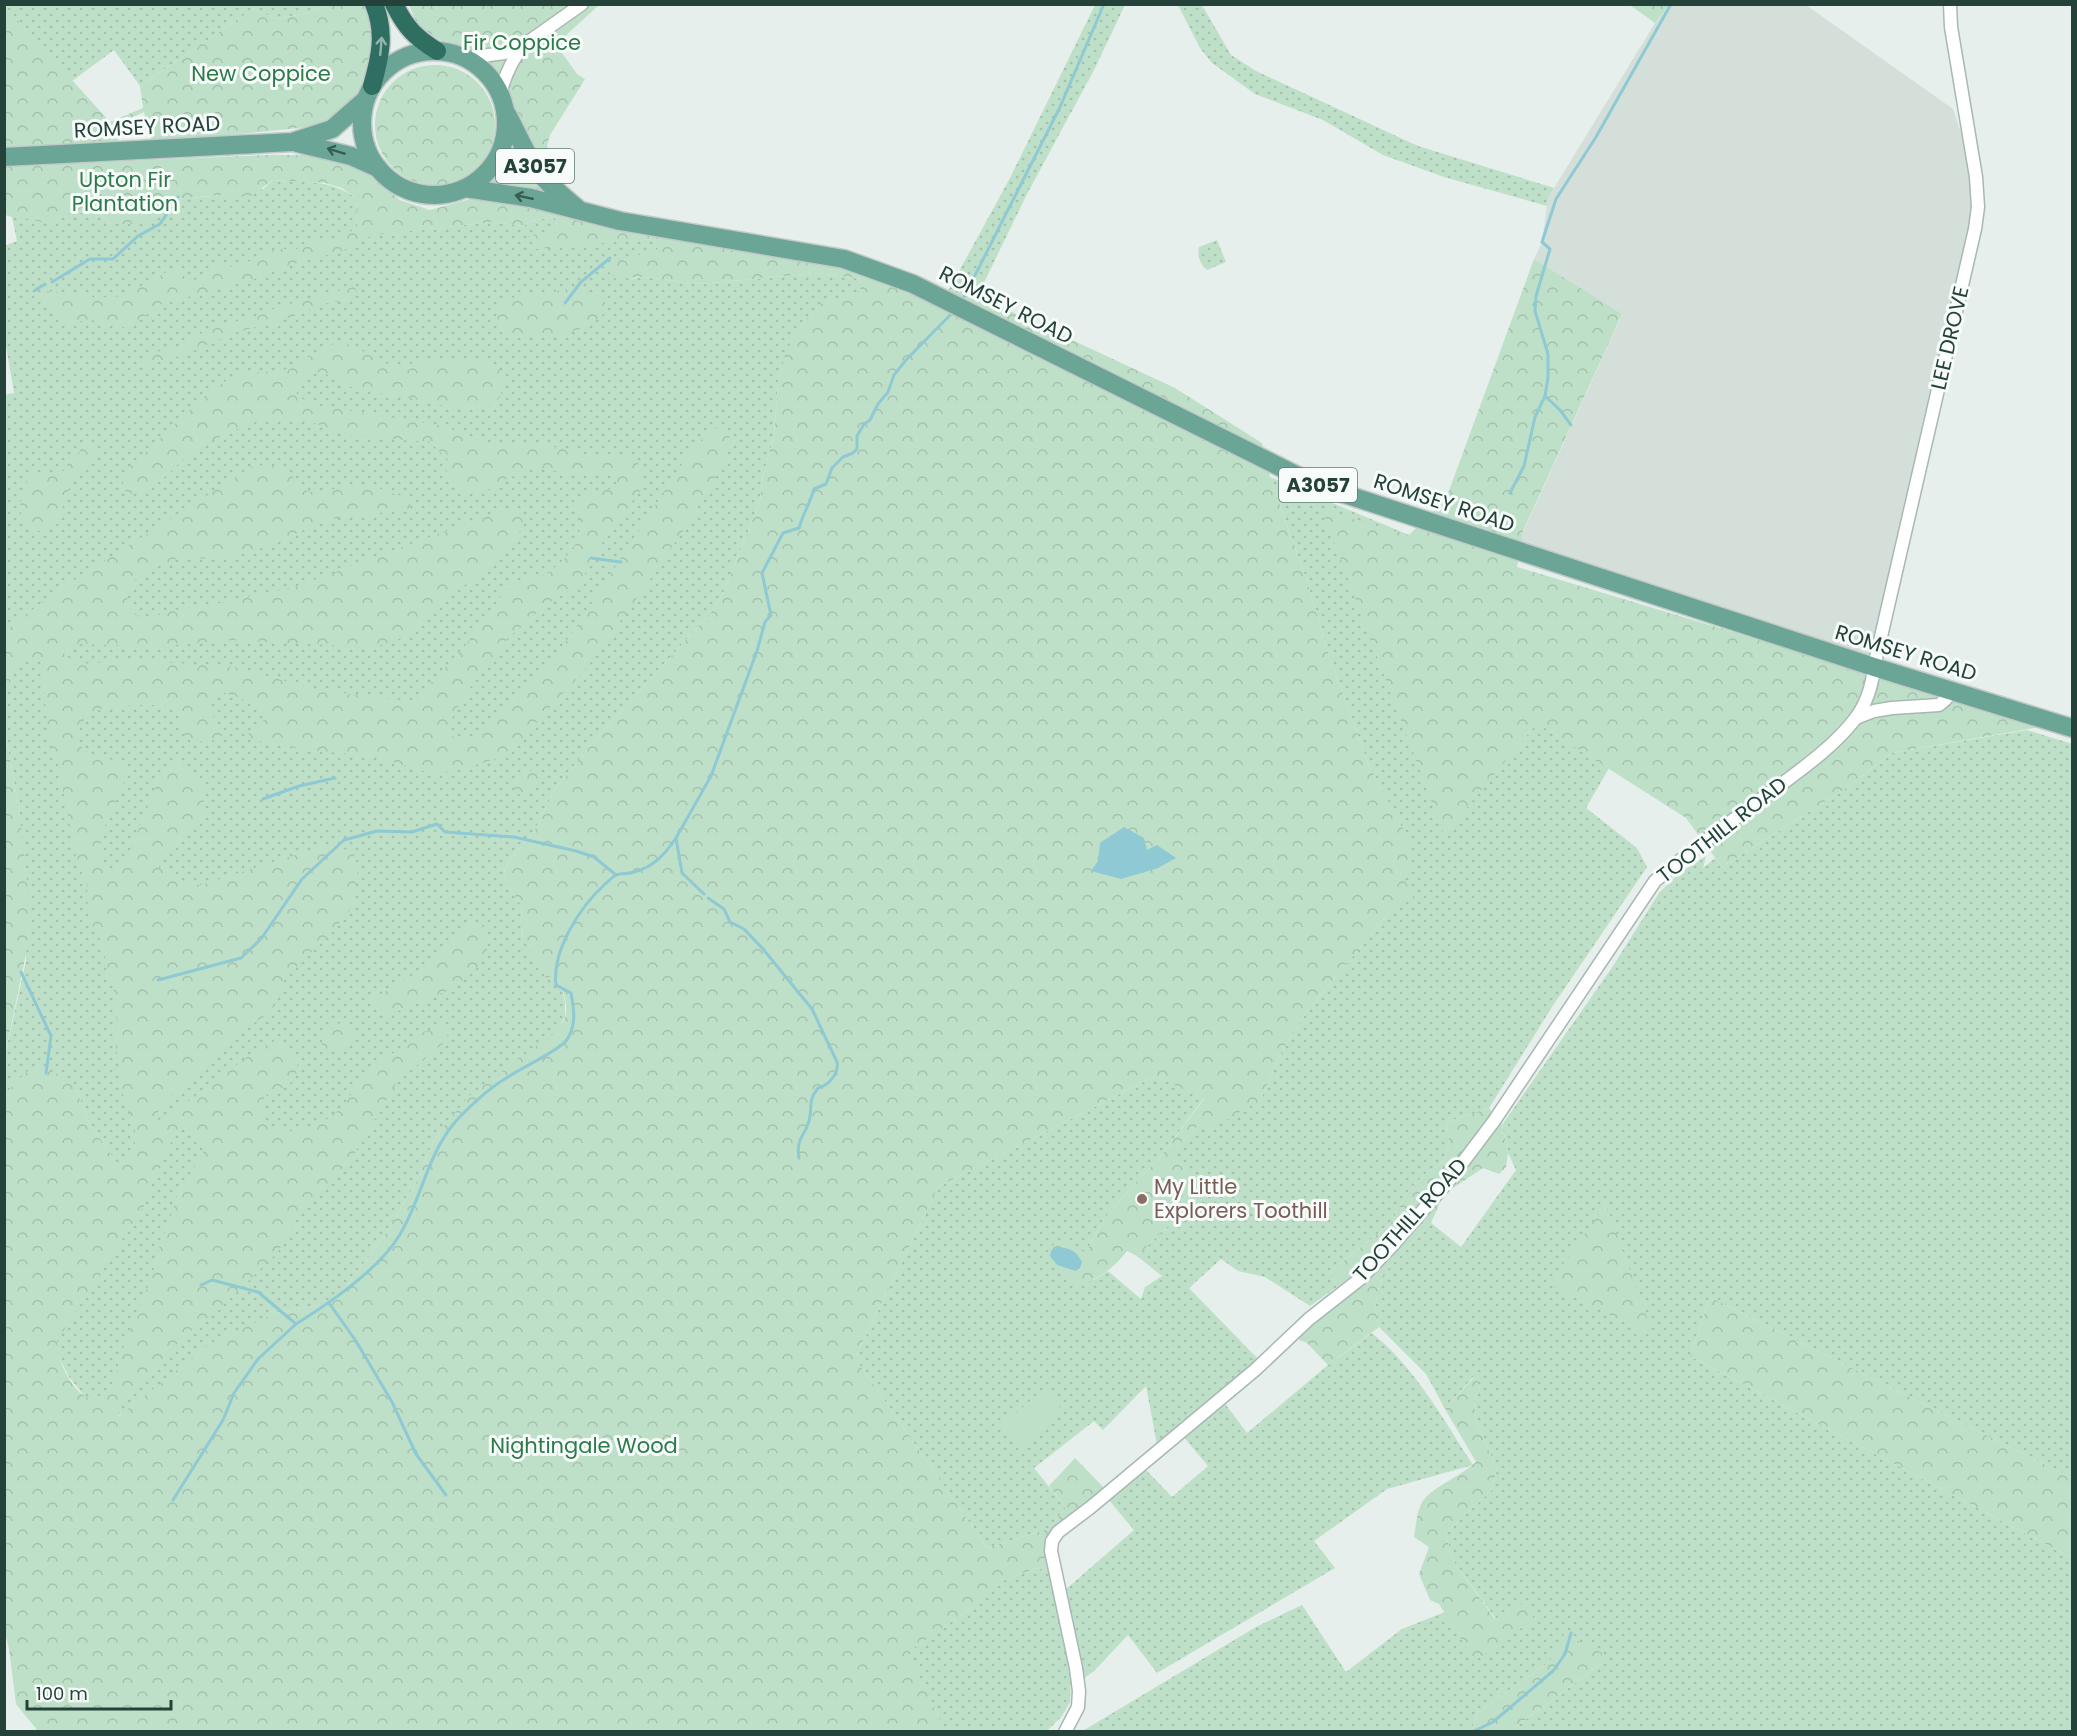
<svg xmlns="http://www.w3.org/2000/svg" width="2077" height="1736" font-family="Poppins,sans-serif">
	<defs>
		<pattern id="grass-dots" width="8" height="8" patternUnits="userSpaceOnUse" patternTransform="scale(1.5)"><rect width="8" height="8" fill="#bfe0c8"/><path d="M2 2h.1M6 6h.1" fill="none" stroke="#a4c1ad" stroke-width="1.8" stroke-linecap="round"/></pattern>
		<pattern id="forest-crowns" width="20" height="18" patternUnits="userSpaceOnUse" patternTransform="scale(1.5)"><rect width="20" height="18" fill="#bfe0c8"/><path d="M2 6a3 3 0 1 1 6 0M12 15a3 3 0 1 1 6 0" fill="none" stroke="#a4c1ad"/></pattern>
	</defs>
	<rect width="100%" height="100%" fill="#e6efeb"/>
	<polygon fill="#d4dfda" points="1669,5 1806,5 1953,109 1976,177 1978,207 1874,667 1514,552 1622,315 1534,259 1542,242 1548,198 1655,23"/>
	<g fill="url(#grass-dots)">
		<polygon points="4,5 325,5 311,12 277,19 253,9 140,86 114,50 72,81"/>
		<polygon points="1095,5 1125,5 1094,70 1027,194 977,297 952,284 1010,178"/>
		<polygon points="1178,5 1202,5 1231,55 1256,71 1418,146 1554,188 1548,198 1547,206 1444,177 1383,155 1323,120 1255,94 1212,63 1200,48"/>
		<polygon points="510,135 552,196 480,182 500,161"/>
		<path d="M273,180C304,182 330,179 356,198L358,236L494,222L523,226L531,221L555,217L558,229L615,241L652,239L659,249L631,279L645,277L700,284L817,273L861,279L860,291L822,304L802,324L778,383L774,436L763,475L760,501L724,591L715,608L595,740L555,789L534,832L510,859L504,871L506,883L521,905L523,939L561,984L565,1002V1017L557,1031L440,1131L427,1154L417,1181L382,1239L345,1288L329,1303L276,1313L118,1416L86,1398L69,1377L57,1353V1341L62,1330L118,1165L89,1122L76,1089L15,1082L5,1096V1055L26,961L19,809L5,731L4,395L14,393L5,340L4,246L17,241L12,217L5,215V209L100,214L110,224L163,200L238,194L263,189Z"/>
		<path d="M1217,240L1226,262L1207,270C1200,263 1197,257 1199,247Z"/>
		<polygon points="1270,477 1409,535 1488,781 1537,723 1609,768 1586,808 1637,848 1647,867 1552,1007 1489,1108 1447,1122 1449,1144 1443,1162 1426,1173 1409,1190 1391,1223 1330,1272 1337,1287 1310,1306 1265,1277 1238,1271 1221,1259 1189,1288 1258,1359 1157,1445 1146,1386 1103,1430 1094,1421 1034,1468 1066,1508 1048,1529 987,1548 855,1358 938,1187 1155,1076 1204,1098 1161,1156 1125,1194 1104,1219 1086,1252 1094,1280 1108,1271 1141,1299 1145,1287 1162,1276 1137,1256 1203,1192 1177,1161 1177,1147 1201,1123 1260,1101 1282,1051 1308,1010 1389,913 1411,845 1369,766 1326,646 1307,581"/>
		<polygon points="2027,730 2072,744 2072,1478 1710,1297 1690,1356 2072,1558 2072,1731 1510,1731 1601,1664 1549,1662 1478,1712 1471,1731 1081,1732 1256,1627 1302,1605 1346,1672 1402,1629 1445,1612 1475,1661 1510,1608 1496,1619 1454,1562 1445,1533 1491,1491 1497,1470 1476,1420 1474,1401 1480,1387 1474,1376 1445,1409 1426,1374 1379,1327 1375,1306 1379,1286 1387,1270 1431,1223 1461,1247 1516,1170 1508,1153 1502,1125 1613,966 1659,893 1679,873 1706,856 1703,868 1715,858 1722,867 1842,791 1892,753"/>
		<path d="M1372,1333C1416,1369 1443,1419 1473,1465L1387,1489L1314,1541L1335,1568L1157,1673L1128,1635L1094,1671L1083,1679L1065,1590L1134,1530L1108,1499L1145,1469L1172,1497L1208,1466L1183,1436L1223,1401L1247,1433L1328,1365Z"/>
		<polygon points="1036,1568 1050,1571 1071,1679 1070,1702 1062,1716 1047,1731 945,1731 907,1652 967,1611 995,1587 1005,1580"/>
	</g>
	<g fill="url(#forest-crowns)" fill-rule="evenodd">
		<polygon points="4,5 110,122 143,108 140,86 253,9 277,19 311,12 325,5 365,5 374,22 373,41 365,85 346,109 319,126 229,135 214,139 152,140 144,112 116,124 118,142 5,148"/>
		<polygon points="409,5 599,5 563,38 560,50 577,74 585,79 550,135 547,146 556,164 571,181 561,187 541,166 508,91 491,67 471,52 448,45 418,26"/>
		<polygon points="1630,5 1630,4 1669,5 1655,23"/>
		<circle cx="435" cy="125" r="60"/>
		<path d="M267,155H310L340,160L374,177L400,200L430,210L474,198L504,201L842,264L940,304L952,284L1175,388L1262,443L1270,477L1307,581L1326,646L1369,766L1412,845V868L1401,873L1414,898L1389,913L1308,1010L1282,1051L1260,1101L1208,1130L1201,1123L1177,1147V1161L1203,1192L1137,1256L1127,1251C1114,1268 1100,1278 1079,1286L1056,1269L1046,1259L1049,1247L1061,1242L1086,1252L1104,1219L1125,1194L1161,1156L1204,1099L1155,1076L938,1187L855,1358L987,1548L1048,1529L1066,1508L1049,1486L1075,1458L1105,1489L1055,1530L1050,1571L1036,1568L1005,1580L967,1611L908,1652L945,1731H38L16,1704L9,1649L5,1632V1096L15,1082L28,1071L41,1068L65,1077L76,1089L89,1122L118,1165L127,1161L132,1155L135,1145V1130L122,1092L115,1039L117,1022L113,986L100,940L88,916L87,885L76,857L57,760L50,737L46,714L42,667L39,660L31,658L19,659L5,690V731L19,809L32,925L5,1055V631L51,595L253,466C267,465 282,465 292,476C297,481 298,487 305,490C320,496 333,488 347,486C373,481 386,494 410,498V509L332,519C306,526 283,543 256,550C245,554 232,557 220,559C208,560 196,557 184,558C178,558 172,561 166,563C142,571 116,585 133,614L147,618L156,616L168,611L210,605L295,587L465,524L504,511L517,508L523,511C531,543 466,582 445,601C430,614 417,630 399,639C390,644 378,646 368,647L223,640L158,647L77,644L67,649L64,654L71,660L81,664L132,660L235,667L317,690L410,701L419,696L471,639L502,595L511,585L522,580L546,575L565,558L578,541L581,517L573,499L617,487L616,474L565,473L536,467L502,481L491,489L469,493L446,477L448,460L429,441C408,442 390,438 370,436C362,435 354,437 347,435C339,434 333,430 326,427C307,420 283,415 263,420C244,425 205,443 189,455C174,466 161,485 143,492C121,500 118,482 130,467L202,398L227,380L240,374L284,370L334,344C358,340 372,363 394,365C405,366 416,362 426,361C434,360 442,361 450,361C467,361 497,353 503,377C505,386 501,396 496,403C469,416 446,406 419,400C398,395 375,394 354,388C342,385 329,372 316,372C302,371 293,385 298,397L315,405L438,425L460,432L468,437L496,446L543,444L594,457L606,454L636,458L645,484L603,541L597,557L581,579L566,593L548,603L507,639L499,652L484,667L455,711L448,730L453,737L463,740L481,736L502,710L519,698L571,635L680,467C690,454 702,434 718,428L725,432L730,437L731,445L720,470L689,522L645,587L586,669L551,706L517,746L500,758L458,770L437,773L423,771L373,756L307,750L263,742L248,737L249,732L260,725L264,719C256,702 233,694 215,691C206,720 216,712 222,735L220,740C193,741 181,748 180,715C177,712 174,709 169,707C159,703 117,706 105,708C95,710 80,720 78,731C74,757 105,755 117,762C121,763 124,768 127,771C121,803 88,836 106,868L114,871L126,861L161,773L170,765L180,762L190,770L202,785L204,796L202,817L187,835L176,840L161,854L159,868L169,874L175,880L200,885L324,846L349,850L354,854L358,868L354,904L335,929L290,973L283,982L275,1005L269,1013L237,1035L168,1099L156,1114L158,1120L166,1118L255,1051L276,1040L297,1055C303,1102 259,1080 262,1109C262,1119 268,1126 277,1129C300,1137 332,1121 346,1102C353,1093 357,1080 366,1072C378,1060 394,1054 408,1044C414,1040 419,1034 426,1031C432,1028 438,1027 444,1028L448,1033L446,1041L398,1081L353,1156L295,1222L278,1252L228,1301L186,1335L116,1405L119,1416L211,1343L276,1313L329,1303L345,1288L382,1239L417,1181L427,1154L440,1131L468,1097L556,1031C559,1027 563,1022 565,1018C569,1004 562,986 555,975L546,978L523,939L521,905L506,883L504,872L510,859L534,832L555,789L595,740L715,608L724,591L760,501L763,475L774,436L778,383L786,351L802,324L822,303L860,291L861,279L817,273L700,284L645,277L616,279L603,266L658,249L652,239L536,249L528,236L558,229L555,217L531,221L523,226L494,222L373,235L342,251L286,266L258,278L162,304L132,325L120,328L92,320L68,323L44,305L40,296L47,291L77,293L96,298L124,296L170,270L179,271L184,276L199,281L207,271L218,265L233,267L241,265L276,249H297L311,239L334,240L357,228L356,198L342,188L325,183L273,180L251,196L238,194L234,199L222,195L163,200L148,224H110L100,214L73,212L46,223L5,214V166ZM179,1130H190L199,1137L202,1144L203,1153L190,1174L180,1185L169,1223L161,1240L152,1276L119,1358C116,1381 113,1388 93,1400C72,1394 57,1360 57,1341L145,1204L163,1155Z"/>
		<polygon points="1534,259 1622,314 1523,531 1517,567 2045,726 1892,753 1842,791 1722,867 1686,818 1537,723 1444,835 1322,510 1409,535 1446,499"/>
		<polygon points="353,287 356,289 357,293 351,299 323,304 289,318 231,334 187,354 150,364 141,364 142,360 148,354 181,346 205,331 215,327 260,315 275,308"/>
		<path d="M572,288L586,291L604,299L607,309C586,340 541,334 509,339L499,330L495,305C512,296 520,296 538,294C549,293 561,290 572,288Z"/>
		<path d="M88,445H95L98,449L89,467L75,480L69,489L56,526L45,532C39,531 31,530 27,525C14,510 22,486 33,473L50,474L66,470L82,448Z"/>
		<polygon points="534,769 542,772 527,798 523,799 514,788 513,784 521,776"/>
		<path d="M478,922L483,924L486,929L487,953L478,967L452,989L388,1015L379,1013L372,999C389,989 409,979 424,967C443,951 452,929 478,922Z"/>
		<polygon points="341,1022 354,1025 355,1035 340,1049 322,1050 322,1037"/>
		<polygon points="1489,1108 1502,1125 1508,1153 1506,1167 1499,1174 1483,1168 1450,1190 1441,1200 1431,1223 1387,1270 1379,1286 1375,1306 1379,1327 1328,1365 1307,1343 1299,1340 1301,1331 1349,1296 1353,1275 1337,1287 1330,1272 1391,1223 1409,1190 1426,1173 1443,1162 1449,1144 1447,1122"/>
		<polygon points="1606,1204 1654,1337 1549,1284"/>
		<polygon points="1710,1297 2072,1478 2072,1558 1690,1356"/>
		<path d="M1475,1376L1480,1387L1474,1401L1476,1420L1497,1470L1491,1491L1445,1533L1454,1562L1495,1619L1510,1608L1525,1603L1534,1619L1475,1661L1439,1604L1430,1600L1419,1574L1429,1547L1414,1537C1416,1525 1417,1506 1426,1497C1438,1485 1462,1475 1476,1462L1445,1409Z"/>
		<polygon points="1564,1634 1602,1653 1601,1664 1510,1731 1471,1731 1478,1712 1549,1662"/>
	</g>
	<polygon fill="#bfe0c8" points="1044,1389 1063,1411 1020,1448 1001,1426"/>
	<g fill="#8ec9d4">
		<polygon points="1124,827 1144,838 1147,850 1157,845 1176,858 1158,868 1121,879 1091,871 1098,861 1100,843"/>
		<path d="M1057,1247C1069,1248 1076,1250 1082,1262L1080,1268L1076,1271L1057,1265L1050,1256L1051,1251Z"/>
	</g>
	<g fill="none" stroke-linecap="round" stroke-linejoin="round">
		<g stroke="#8ec9d4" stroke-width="3">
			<polyline points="52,282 90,259 113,259 138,236 160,224 178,197"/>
			<polyline points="34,291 45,284"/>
			<polyline points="565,303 581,282 610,258"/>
			<polyline points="961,303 1060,107 1104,4"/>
			<polyline points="1545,396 1560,410 1571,425"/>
			<polyline points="1510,493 1524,466 1535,417 1545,396 1548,378 1548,354 1535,311 1536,296 1550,249 1542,242 1556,199 1596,137 1671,4"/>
			<polyline points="591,558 621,562"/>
			<polyline points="263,799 299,786 335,778"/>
			<path d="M704,894L682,873L676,838L711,776L757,651L765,622L771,615L762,573L783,533L799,528C803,514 810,503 814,489L826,484L832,468L843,457L853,453L857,449V436L864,424L870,420L878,404L888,392L894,375L906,360L953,312"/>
			<path d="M708,898L724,909L730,922L744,929L763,949L812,1009L837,1062C839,1074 829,1085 818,1088C807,1102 813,1107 809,1121C804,1138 796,1137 799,1158"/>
			<polyline points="21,972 51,1036 46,1073"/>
			<polyline points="158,980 241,958 261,939 302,879 344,840 377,831 412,832 437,824 445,832 514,837 576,851 594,857 616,875"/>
			<polyline points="329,1303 356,1341 392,1402 416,1454 446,1495"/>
			<path d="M296,1324C328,1304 379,1269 399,1236C422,1199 427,1154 456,1121C471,1105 489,1088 508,1077C521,1068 558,1051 566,1041C577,1026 574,1009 571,993L556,985C552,950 580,907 605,884C608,882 612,877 616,875C621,873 629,874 634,872C654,867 665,854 676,838"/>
			<polyline points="173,1500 223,1420 234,1393 258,1359 296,1324 258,1292 212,1280 201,1285"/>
			<polyline points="1472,1732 1493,1722 1553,1671 1565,1654 1571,1633"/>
		</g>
		<defs>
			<g id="street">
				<polyline points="465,58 505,53 524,45 582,4"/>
				<path d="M500,94C505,75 511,61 523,46"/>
				<polyline points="1856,718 1874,711 1892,708 1939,705 1946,699 1950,690"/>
				<path d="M1065,1732L1078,1707L1079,1691L1076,1668L1051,1551L1052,1541L1058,1532L1091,1507L1255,1370L1309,1319L1360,1279L1390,1248L1451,1178L1494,1121L1655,881C1695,847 1737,817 1779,786C1806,766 1835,745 1855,719C1867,703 1872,687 1874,667L1975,229L1978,207L1976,177L1951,27L1950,4"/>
			</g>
			<g id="primary">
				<circle cx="434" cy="123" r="72"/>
				<path d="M507,114C517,132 524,151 536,168C547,184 563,196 577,208"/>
				<polyline points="297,143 351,156 378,168"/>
				<polyline points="4,157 292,142 332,129 365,100"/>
				<polyline points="465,188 531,198 620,221 844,259 913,284 1314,484 1874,667 2072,728"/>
			</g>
			<g id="highway">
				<path d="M394,4C406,28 415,37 437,51"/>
				<path d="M372,86C380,58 386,33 374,4"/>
			</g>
		</defs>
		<use href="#street" stroke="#a8b8b2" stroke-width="15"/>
		<use href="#primary" stroke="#c2cac8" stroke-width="21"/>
		<use href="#highway" stroke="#c2cac8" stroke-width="21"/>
		<use href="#street" stroke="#fff" stroke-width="12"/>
		<use href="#primary" stroke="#6aa596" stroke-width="18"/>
		<use href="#highway" stroke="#2f6f62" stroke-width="18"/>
	</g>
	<defs><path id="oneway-shaft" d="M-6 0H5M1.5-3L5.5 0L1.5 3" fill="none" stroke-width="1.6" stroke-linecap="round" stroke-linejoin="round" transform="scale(1.5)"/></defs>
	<use stroke="#93b5ae" href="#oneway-shaft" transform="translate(381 46) rotate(-85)"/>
	<g stroke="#365b51">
		<use href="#oneway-shaft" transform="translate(336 151) rotate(-163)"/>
		<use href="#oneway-shaft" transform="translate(524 197) rotate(-168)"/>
	</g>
	<circle fill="#8d6e63" stroke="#f7fbf9" stroke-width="2" cx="1142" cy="1199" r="6"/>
	<g text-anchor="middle" stroke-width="6" stroke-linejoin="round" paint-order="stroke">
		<g fill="#f7fbf9" stroke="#637a73" stroke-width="1.5">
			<rect x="496" y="149" width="78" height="34" rx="4.5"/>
			<rect x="1279" y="468" width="78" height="34" rx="4.5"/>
		</g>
		<g font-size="20" font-weight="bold" fill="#24423a">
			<text x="535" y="173">A3057</text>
			<text x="1318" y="492">A3057</text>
		</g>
		<g font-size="21" fill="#2d7a4b" stroke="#f7fbf9">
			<text x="522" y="50">Fir Coppice</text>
			<text x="261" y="81">New Coppice</text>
			<text x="125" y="187">Upton Fir<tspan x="125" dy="24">Plantation</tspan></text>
			<text x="584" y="1453">Nightingale Wood</text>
		</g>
		<g font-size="21" fill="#24423a" stroke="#f7fbf9">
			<text transform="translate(147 127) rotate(-3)" y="7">ROMSEY ROAD</text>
			<text transform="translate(1006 305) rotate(27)" y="7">ROMSEY ROAD</text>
			<text transform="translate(1950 338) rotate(-77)" y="7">LEE DROVE</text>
			<text transform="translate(1444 503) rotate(18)" y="7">ROMSEY ROAD</text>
			<text transform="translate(1906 653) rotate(17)" y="7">ROMSEY ROAD</text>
			<text transform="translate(1722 830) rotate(-38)" y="7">TOOTHILL ROAD</text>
			<text transform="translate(1410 1220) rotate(-48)" y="7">TOOTHILL ROAD</text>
		</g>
		<g font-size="21" fill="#785e54" stroke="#f7fbf9" text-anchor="start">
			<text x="1154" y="1194">My Little<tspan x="1154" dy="24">Explorers Toothill</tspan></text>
		</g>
	</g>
	<rect width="2077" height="1736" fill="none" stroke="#24423a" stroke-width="12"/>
	<path d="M27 1700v9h144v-9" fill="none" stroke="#24423a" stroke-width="3"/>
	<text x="36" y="1700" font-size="18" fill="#24423a" stroke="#f7fbf9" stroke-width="4.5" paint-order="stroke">100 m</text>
</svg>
